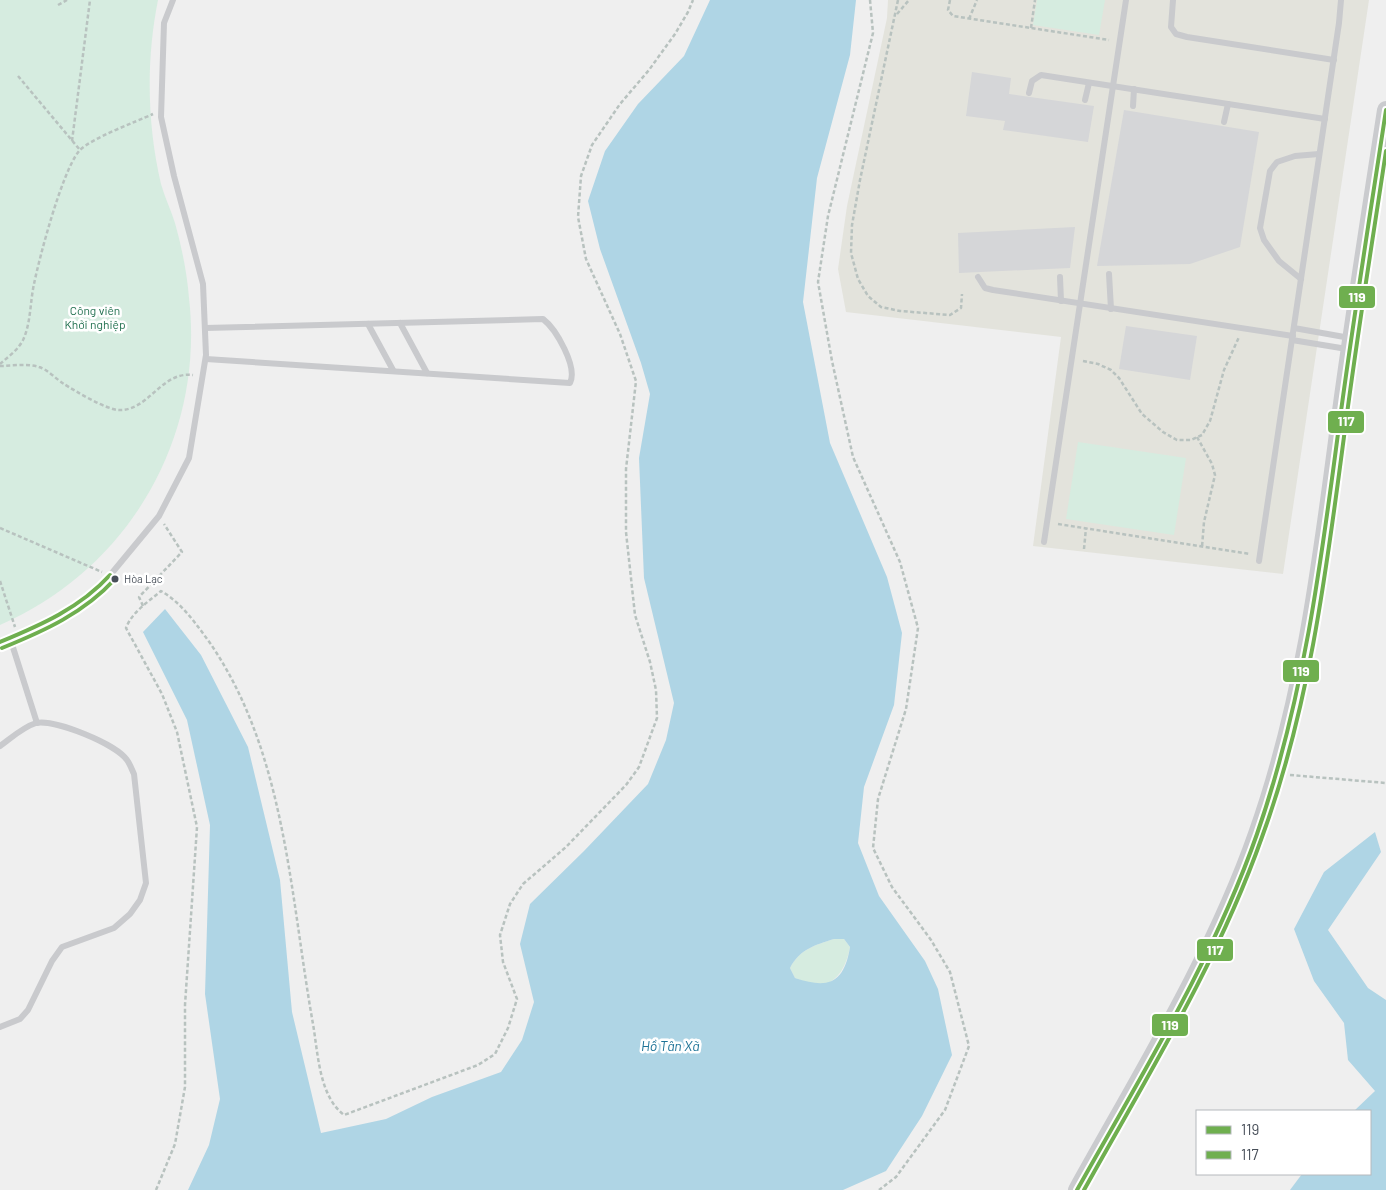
<svg xmlns="http://www.w3.org/2000/svg" width="1386" height="1190" font-family="Barlow,sans-serif">
	<rect width="100%" height="100%" fill="#efefef"/>
	<polygon fill="#e3e3dc" points="888,0 1369,0 1283,574 1033,546 1061,337 846,312 838,269 847,206 887,18"/>
	<g fill="#d6ece0">
		<path d="M0,0H158C146,60 147,124 161,184C165,198 171,210 175,223C182,248 187,273 189,298C205,437 129,569 0,625Z"/>
		<polygon points="1037,0 1105,0 1099,35 1033,25"/>
		<polygon points="1078,442 1186,458 1174,535 1066,519"/>
		<path d="M834,939H844L850,947C847,964 837,988 814,985C808,984 801,980 795,978L790,968C800,949 815,945 834,939Z"/>
	</g>
	<g fill="#afd5e5" fill-rule="evenodd">
		<path d="M710,0H856L850,55L817,178L803,302L830,443L887,577L902,633L894,705L864,787L858,843L879,896L925,961L938,989L952,1055L922,1116L886,1171L843,1190H188L209,1145L220,1099L205,994L210,825L187,720L143,632L165,609L201,655L248,747L280,880L292,1012L321,1133L386,1119L432,1097L501,1072L522,1040L534,1002L520,944L530,904L584,851L648,784L666,740L674,703L644,578L639,458L650,394L641,363L600,249L588,201L605,151L638,104L684,56ZM834,939H844L850,947C844,984 828,989 795,978L790,968C800,949 815,945 834,939Z"/>
		<polygon points="1375,832 1381,852 1328,930 1368,988 1386,1000 1386,1190 1290,1190 1302,1174 1370,1174 1370,1111 1354,1111 1375,1091 1348,1060 1344,1023 1314,981 1294,929 1324,872"/>
	</g>
	<g fill="#d5d6d8">
		<polygon points="972,72 1011,78 1009,94 1094,106 1088,142 1003,130 1005,121 966,116"/>
		<polygon points="1124,110 1259,132 1240,247 1190,264 1097,266"/>
		<polygon points="1075,227 1070,268 959,273 958,233"/>
		<polygon points="1126,326 1197,336 1190,380 1119,369"/>
	</g>
	<g fill="none" stroke-linecap="round" stroke-linejoin="round">
		<g stroke="#b8c2bf" stroke-width="2.5" stroke-dasharray="4 2.5" stroke-linecap="butt">
			<polyline points="870,0 873,33 828,216 818,282 832,361 853,457 900,562 918,628 906,709 878,799 873,848 892,887 931,940 950,972 969,1046 945,1110 896,1177 879,1190"/>
			<polyline points="898,0 860,180 852,225 851,253 858,279 868,296 881,307 900,311 950,315 961,308 962,294"/>
			<polyline points="950,0 948,10 953,16 1109,40"/>
			<polyline points="58,5 67,0"/>
			<polyline points="897,14 909,0"/>
			<polyline points="969,19 977,0"/>
			<polyline points="1031,28 1035,0"/>
			<polyline points="18,76 80,150"/>
			<polyline points="72,141 90,0"/>
			<polyline points="1083,361 1098,364 1111,370 1119,378 1142,414 1163,432 1177,440 1191,440 1202,435 1210,421 1224,370 1239,337"/>
			<path d="M0,364C8,357 18,350 23,340C31,323 30,302 34,284C40,255 62,172 79,151C91,138 136,122 153,114"/>
			<path d="M0,366C12,366 27,363 39,367C47,369 56,379 64,384C75,391 107,410 119,410C149,411 161,371 193,375"/>
			<polyline points="1197,437 1212,464 1215,475 1204,522 1202,547"/>
			<polyline points="1058,524 1250,554"/>
			<polyline points="0,528 102,572"/>
			<polyline points="1084,549 1086,528"/>
			<polyline points="0,581 15,627"/>
			<polyline points="143,606 139,597 182,552 164,524"/>
			<polyline points="1290,775 1386,783"/>
			<path d="M156,1190L175,1144L185,1087V1005L197,827L177,732L162,694L126,628C132,612 148,602 161,591C182,603 196,624 210,643C286,754 290,895 313,1024C318,1053 319,1096 344,1115L478,1065L495,1054L508,1028L517,999L503,962L500,935L510,904L523,884L566,847L626,785L639,767L657,718L656,690L650,662L635,615L626,532V469L636,381L620,334L586,259L578,217L581,176L592,145L620,104L649,70L675,34L688,12L693,0"/>
		</g>
		<g stroke="#c9cacd" stroke-width="6">
			<polyline points="1173,0 1171,27 1176,34 1187,37 1334,60"/>
			<polyline points="1029,93 1032,81 1041,75 1325,119"/>
			<polyline points="1085,100 1089,83"/>
			<polyline points="1133,106 1134,89"/>
			<polyline points="1224,122 1228,104"/>
			<polyline points="1109,274 1111,309"/>
			<polyline points="978,277 985,288 993,290 1293,336"/>
			<polyline points="1060,277 1061,301"/>
			<polyline points="1301,279 1279,261 1264,240 1260,228 1270,171 1277,162 1295,156 1319,154"/>
			<polyline points="400,323 427,373"/>
			<polyline points="368,324 393,370"/>
			<path d="M205,328L543,319C556,329 578,367 570,383L206,359"/>
			<polyline points="1294,328 1350,338"/>
			<polyline points="1292,340 1347,349"/>
			<polyline points="1044,542 1126,0"/>
			<polyline points="1259,561 1339,23 1341,0"/>
			<polyline points="10,638 37,723"/>
			<polyline points="0,642 49,622 102,585 159,516 189,458 206,355 203,284 174,176 161,117 164,23 173,0"/>
			<path d="M0,746C11,738 23,727 36,723C55,719 116,744 127,760C130,764 132,770 134,774L146,883L140,900L130,914L114,928L62,947L52,961L28,1010L20,1019L0,1027"/>
		</g>
		<path stroke="#cacbce" stroke-width="18" d="M1077,1190C1140,1076 1214,957 1257,834C1304,702 1321,563 1339,426C1353,320 1370,215 1386,110"/>
		<defs>
			<g id="bus-1">
				<path d="M0,642C41,625 80,608 110,575"/>
				<path d="M1077,1190C1142,1074 1213,960 1257,834C1303,702 1321,564 1339,426C1353,321 1370,215 1386,110"/>
			</g>
			<g id="bus-2">
				<path d="M2,648C44,631 84,613 115,579"/>
				<path d="M1084,1190C1148,1075 1218,962 1262,837C1310,706 1327,566 1345,429C1357,336 1372,244 1386,151"/>
			</g>
		</defs>
		<use href="#bus-1" stroke="#fff" stroke-width="8"/>
		<use href="#bus-2" stroke="#fff" stroke-width="8"/>
		<use href="#bus-1" stroke="#6faf4f" stroke-width="4"/>
		<use href="#bus-2" stroke="#6faf4f" stroke-width="4"/>
	</g>
	<circle fill="#484f59" stroke="#fff" stroke-width="2" cx="115" cy="579" r="4.5"/>
	<g text-anchor="middle" stroke-width="5" stroke-linejoin="round" paint-order="stroke">
		<g font-size="11" fill="#484f59" stroke="#fff" text-anchor="start">
			<text x="124" y="583">Hòa Lạc</text>
		</g>
		<g font-size="12" fill="#227150" stroke="#fff">
			<text x="95" y="315">Công viên<tspan x="95" dy="14">Khởi nghiệp</tspan></text>
		</g>
		<g font-size="14" font-style="italic" fill="#1d7397" stroke="#fff">
			<text x="670" y="1051">Hồ Tân Xã</text>
		</g>
	</g>
	<g stroke="#fff" stroke-width="2">
		<rect x="1338" y="285" width="38" height="24" rx="5" fill="#6faf4f"/>
		<rect x="1327" y="410" width="38" height="24" rx="5" fill="#6faf4f"/>
		<rect x="1282" y="659" width="38" height="24" rx="5" fill="#6faf4f"/>
		<rect x="1196" y="938" width="38" height="24" rx="5" fill="#6faf4f"/>
		<rect x="1151" y="1013" width="38" height="24" rx="5" fill="#6faf4f"/>
	</g>
	<g font-size="14" text-anchor="middle" font-weight="bold" fill="#fff">
		<text x="1357" y="302">119</text>
		<text x="1346" y="426">117</text>
		<text x="1301" y="676">119</text>
		<text x="1215" y="955">117</text>
		<text x="1170" y="1030">119</text>
	</g>
	<rect x="1196" y="1110" width="175" height="65" fill="#ffffff" stroke="#b6b9bd"/>
	<rect x="1206" y="1126" width="25" height="8" fill="#6faf4f" stroke="#b6b9bd"/>
	<text x="1241" y="1135" font-size="15" fill="#484f59">119</text>
	<rect x="1206" y="1151" width="25" height="8" fill="#6faf4f" stroke="#b6b9bd"/>
	<text x="1241" y="1160" font-size="15" fill="#484f59">117</text>
</svg>
